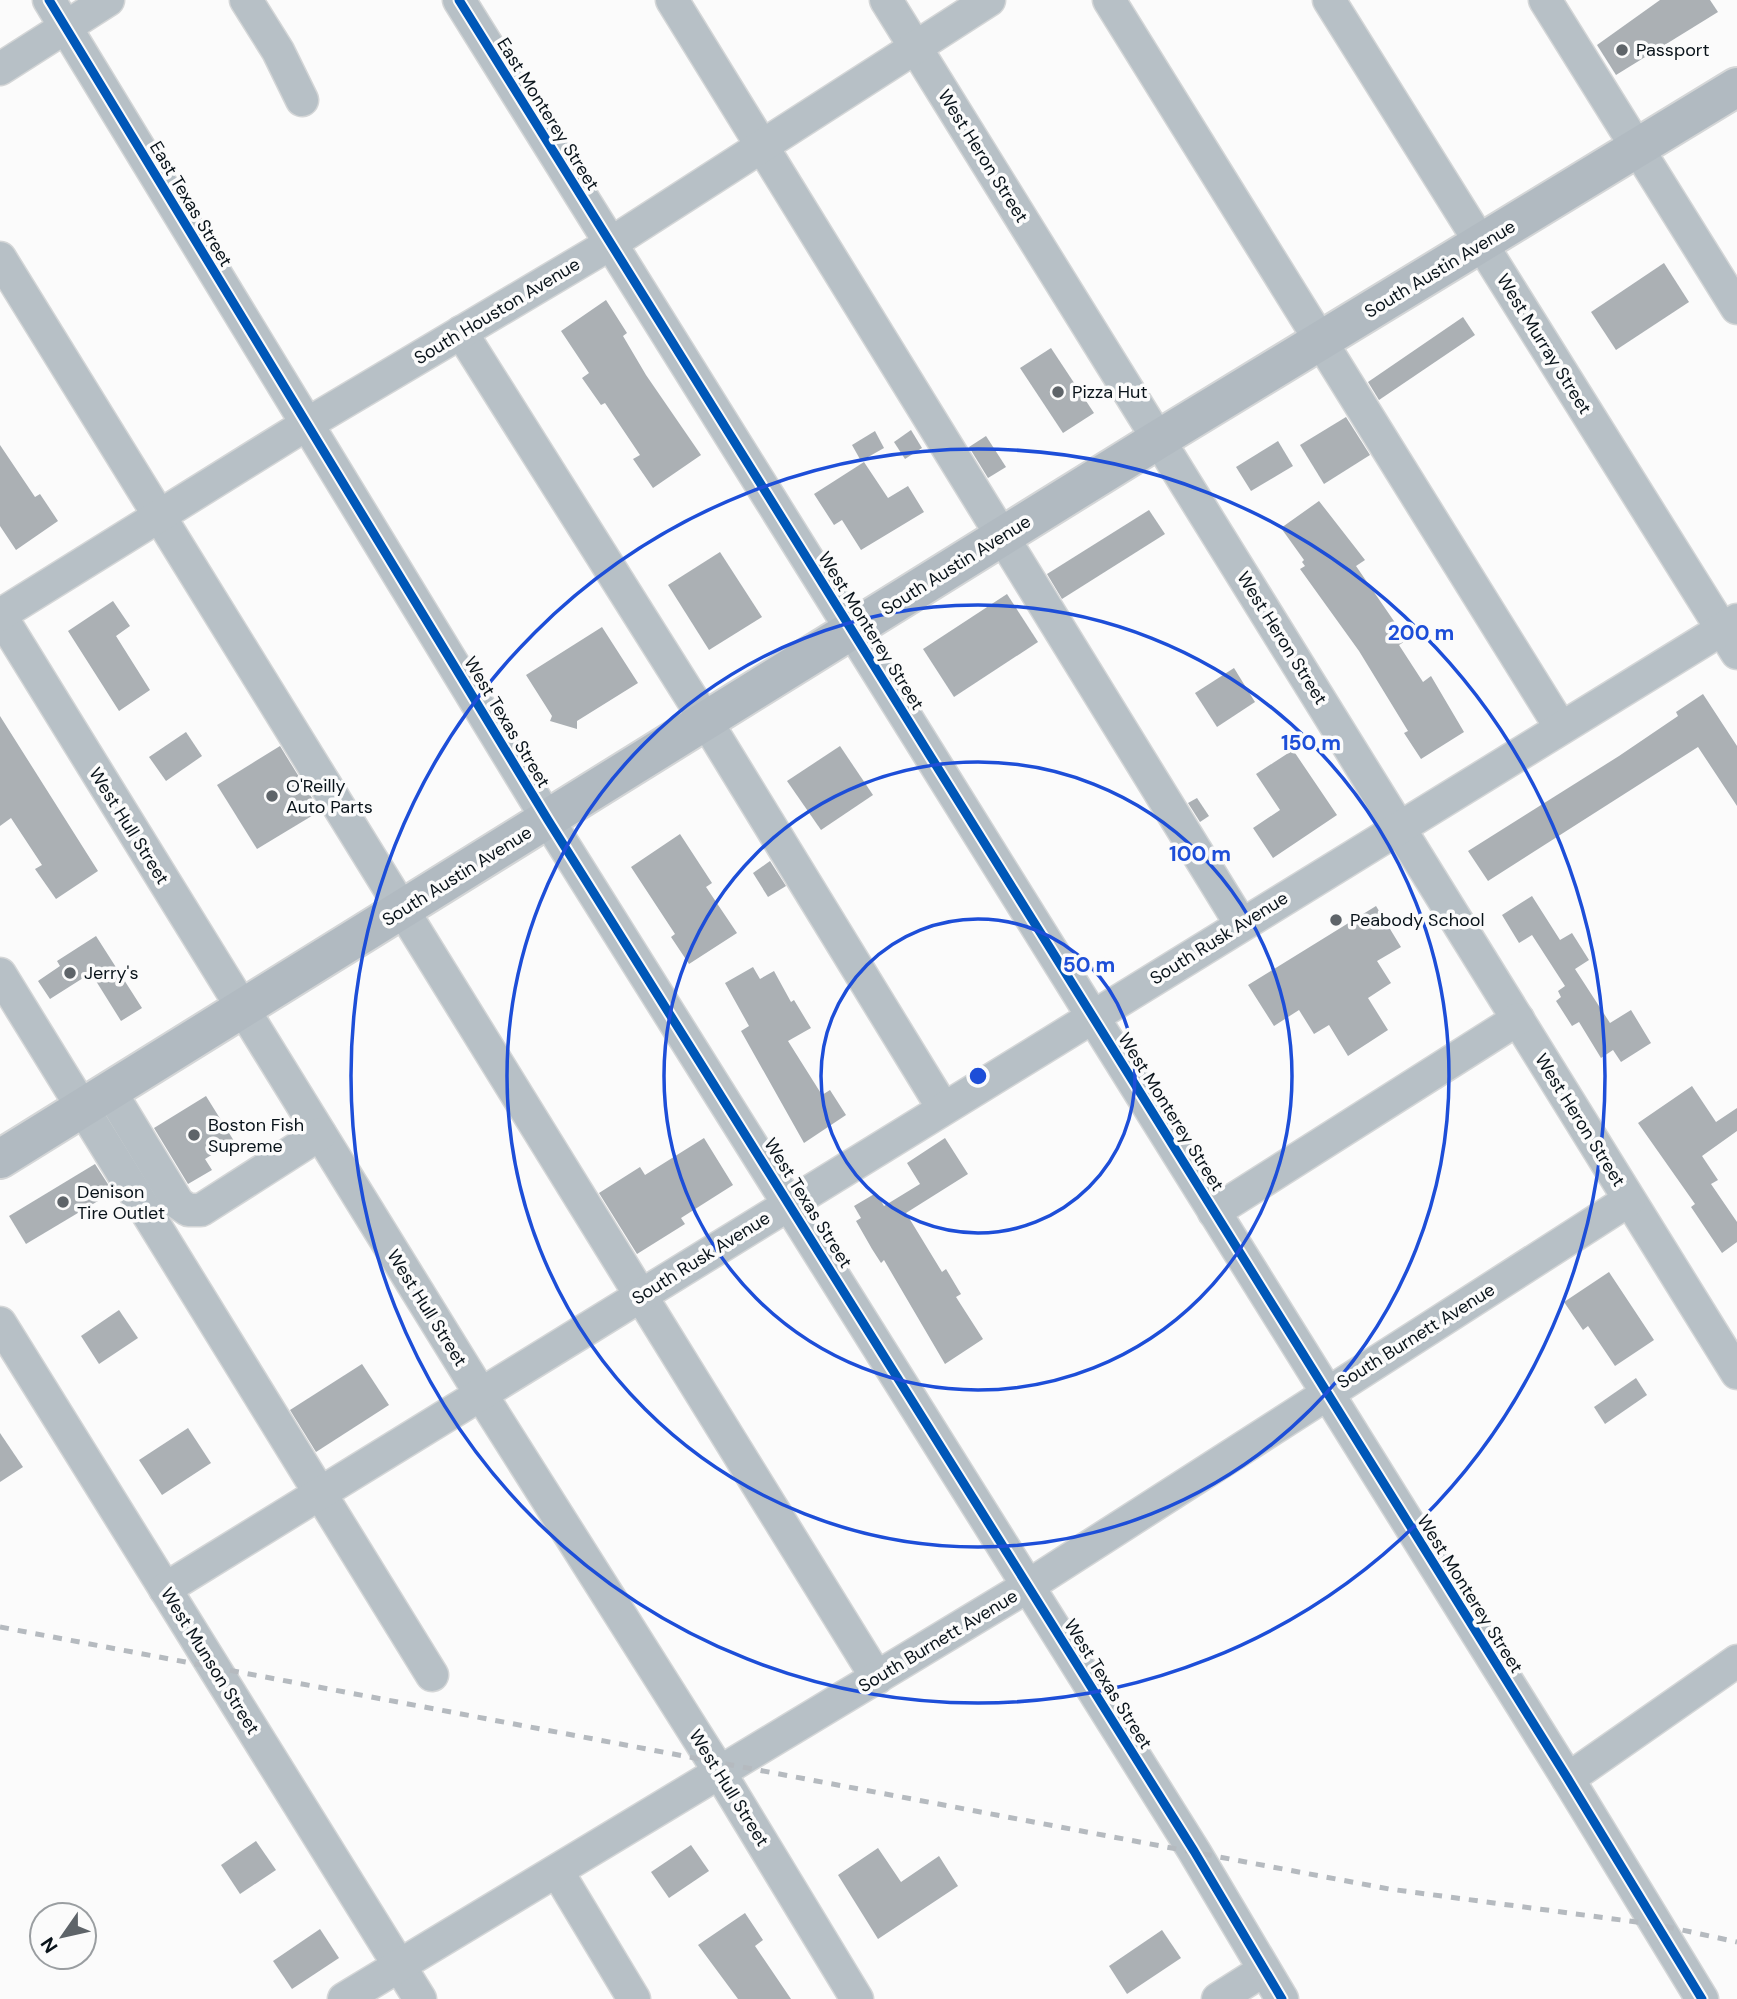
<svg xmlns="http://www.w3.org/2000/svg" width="1737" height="1999" font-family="'DM Sans',sans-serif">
	<rect width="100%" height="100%" fill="#fbfbfb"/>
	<g fill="#abb0b4">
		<polygon points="1660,0 1710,0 1718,12 1616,75 1597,45"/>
		<polygon points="1664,263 1689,302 1616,350 1591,312"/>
		<polygon points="606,300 627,333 623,336 646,375 701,455 653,488 633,459 640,455 605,403 601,405 582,378 589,373 561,331"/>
		<polygon points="1463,317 1475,335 1379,400 1368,382"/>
		<polygon points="1051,348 1094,413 1063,433 1020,368"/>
		<polygon points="1346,417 1370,455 1324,484 1300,445"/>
		<polygon points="911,430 922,448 905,459 894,442"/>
		<polygon points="875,431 884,448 861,461 852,445"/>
		<polygon points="986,436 1006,467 988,478 969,447"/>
		<polygon points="1278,441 1293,466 1251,491 1236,467"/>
		<polygon points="0,445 35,497 40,494 58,521 16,550 0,526"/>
		<polygon points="864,462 888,498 908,486 924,512 861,550 842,520 834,525 814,494"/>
		<polygon points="1319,501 1365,560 1356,566 1407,640 1399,645 1423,682 1431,676 1464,732 1421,759 1404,733 1408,731 1359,651 1300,569 1305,566 1302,562 1304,560 1281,528"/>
		<polygon points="1149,510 1165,534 1062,599 1047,574"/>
		<polygon points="720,552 762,617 709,650 668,585"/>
		<polygon points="1007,594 1038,642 954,697 923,649"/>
		<polygon points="113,601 130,626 116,636 150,690 119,711 68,631"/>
		<polygon points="602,627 638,683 577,721 577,729 550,721 552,716 526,675"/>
		<polygon points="1234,668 1255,702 1217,727 1195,693"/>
		<polygon points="1703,694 1737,746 1737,806 1698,747 1488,881 1468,851 1619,756 1678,716 1676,712"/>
		<polygon points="0,716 98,871 56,899 35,869 42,865 11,818 0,826"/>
		<polygon points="186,732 202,756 166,781 149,757"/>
		<polygon points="280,746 320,811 257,849 217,785"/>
		<polygon points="840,746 873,795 821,830 787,781"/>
		<polygon points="1293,750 1337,815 1273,858 1253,828 1280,810 1256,774"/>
		<polygon points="1197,798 1209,816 1200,822 1188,803"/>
		<polygon points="680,834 712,883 706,887 737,933 689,964 671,937 675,934 631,867"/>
		<polygon points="770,861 786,886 768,897 753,873"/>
		<polygon points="1532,896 1560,940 1572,933 1589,960 1575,969 1610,1023 1631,1010 1651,1043 1621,1062 1613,1050 1601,1058 1579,1022 1572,1026 1556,1001 1561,997 1558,991 1565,986 1532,935 1519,943 1502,915"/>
		<polygon points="1376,906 1401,947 1377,961 1391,983 1368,998 1388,1030 1348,1056 1329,1025 1314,1034 1299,1010 1274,1026 1248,985"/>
		<polygon points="96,936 142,1008 121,1021 91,973 50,999 38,981 60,966 57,961"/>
		<polygon points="753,967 760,979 774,971 791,1002 794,1000 811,1028 788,1041 822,1095 830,1090 846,1115 804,1143 741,1031 749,1026 725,983"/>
		<polygon points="1692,1086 1716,1122 1737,1108 1737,1131 1702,1156 1718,1180 1711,1184 1737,1222 1737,1242 1722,1253 1691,1207 1695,1204 1638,1123"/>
		<polygon points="206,1096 234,1141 205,1159 212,1170 188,1184 154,1128"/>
		<polygon points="704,1138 733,1185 681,1218 685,1224 637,1254 599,1193 640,1167 645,1175"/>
		<polygon points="945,1138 968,1174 906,1213 942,1272 946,1269 961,1294 956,1297 983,1339 945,1364 884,1260 881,1263 872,1249 856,1221 861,1218 854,1206 876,1193 884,1206 920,1184 907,1163"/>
		<polygon points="95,1164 113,1192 26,1244 9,1216"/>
		<polygon points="1609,1272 1654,1340 1615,1366 1588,1326 1583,1330 1564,1302"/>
		<polygon points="119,1310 138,1338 99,1364 81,1336"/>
		<polygon points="362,1364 389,1405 316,1452 290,1410"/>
		<polygon points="1636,1378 1647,1395 1605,1424 1594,1407"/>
		<polygon points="188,1428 211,1463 162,1495 139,1460"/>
		<polygon points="0,1433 23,1467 0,1482"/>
		<polygon points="256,1841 276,1870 240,1894 221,1865"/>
		<polygon points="691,1845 709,1871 669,1898 651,1872"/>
		<polygon points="878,1848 901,1882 939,1856 958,1886 878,1939 838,1875"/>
		<polygon points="745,1913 763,1940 755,1946 791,1999 738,1999 698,1945"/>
		<polygon points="320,1929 339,1958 292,1989 273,1961"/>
		<polygon points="1162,1930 1181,1958 1127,1994 1109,1966"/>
	</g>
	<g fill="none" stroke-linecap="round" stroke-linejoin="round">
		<defs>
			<g id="minor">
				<polyline points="49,0 548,820 1194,1851 1282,1999"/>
				<polyline points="246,0 278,51 302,100"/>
				<polyline points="459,0 1568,1779 1702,1999"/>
				<polyline points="672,0 1241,924"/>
				<polyline points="886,0 1737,1373"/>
				<polyline points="1109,0 1561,728"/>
				<polyline points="1329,0 1737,653"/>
				<polyline points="1545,0 1737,308"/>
				<polyline points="0,69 108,0"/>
				<polyline points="0,258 877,1678"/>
				<polyline points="461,332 706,721 943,1108"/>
				<polyline points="0,615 482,1396 712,1760 857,1999"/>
				<polyline points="0,615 307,424 610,244 989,0"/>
				<polyline points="0,974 432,1675"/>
				<polyline points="110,1091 178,1203 188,1210 201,1210 320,1134"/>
				<polyline points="1214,1212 1518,1019"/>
				<polyline points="0,1323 420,1999"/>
				<polyline points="165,1589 1737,620"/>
				<polyline points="1568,1779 1737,1661"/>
				<polyline points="557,1871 634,1999"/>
				<polyline points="344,1999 1028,1586 1629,1200"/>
				<polyline points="1218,1999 1264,1970"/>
			</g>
			<polyline id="highway" points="0,1159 1159,439 1737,87"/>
		</defs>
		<use href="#minor" stroke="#d4d6d7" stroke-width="35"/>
		<use href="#highway" stroke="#d4d6d7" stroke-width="42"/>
		<use href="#minor" stroke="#b7c0c6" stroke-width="32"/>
		<use href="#highway" stroke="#b1bac1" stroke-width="38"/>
		<polyline stroke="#b5babf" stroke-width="5" stroke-dasharray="9 9" stroke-linecap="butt" points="0,1627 1389,1889 1659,1925 1737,1942"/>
		<defs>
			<g id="cycleway">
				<polyline points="49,0 548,820 1194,1851 1282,1999"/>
				<polyline points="459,0 1568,1779 1702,1999"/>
			</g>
		</defs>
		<use href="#cycleway" stroke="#fbfbfb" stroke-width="13"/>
		<use href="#cycleway" stroke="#0057b8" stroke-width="9"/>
	</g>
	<g fill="none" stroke="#1d4ed8" stroke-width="3.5">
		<circle cx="978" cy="1076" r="157"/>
		<circle cx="978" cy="1076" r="314"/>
		<circle cx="978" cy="1076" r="471"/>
		<circle cx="978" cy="1076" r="627"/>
	</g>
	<g fill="#5e6469" stroke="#fbfbfb" stroke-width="2.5">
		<circle cx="1622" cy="50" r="7"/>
		<circle cx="1058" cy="392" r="7"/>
		<circle cx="272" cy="796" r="7"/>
		<circle cx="1336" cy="920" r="7"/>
		<circle cx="70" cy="973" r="7"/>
		<circle cx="194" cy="1135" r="7"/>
		<circle cx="63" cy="1202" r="7"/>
	</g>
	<g text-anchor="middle" stroke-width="7" stroke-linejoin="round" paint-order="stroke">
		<g font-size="18" fill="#09131a" stroke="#fbfbfb" text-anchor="start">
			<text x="1636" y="56">Passport</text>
			<text x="1072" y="398">Pizza Hut</text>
			<text x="286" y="792">O'Reilly<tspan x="286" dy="21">Auto Parts</tspan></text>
			<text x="1350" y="926">Peabody School</text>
			<text x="84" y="979">Jerry's</text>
			<text x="208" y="1131">Boston Fish<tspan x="208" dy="21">Supreme</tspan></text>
			<text x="77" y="1198">Denison<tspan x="77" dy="21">Tire Outlet</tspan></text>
		</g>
		<g font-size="18" fill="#09131a" stroke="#fbfbfb">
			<text transform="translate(548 114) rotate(58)" y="6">East Monterey Street</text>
			<text transform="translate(983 156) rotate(58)" y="6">West Heron Street</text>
			<text transform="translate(191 204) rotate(59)" y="6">East Texas Street</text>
			<text transform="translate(1440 269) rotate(-31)" y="6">South Austin Avenue</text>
			<text transform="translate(497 311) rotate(-31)" y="6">South Houston Avenue</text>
			<text transform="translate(1544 344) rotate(58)" y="6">West Murray Street</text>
			<text transform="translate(956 565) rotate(-32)" y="6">South Austin Avenue</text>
			<text transform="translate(871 631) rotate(58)" y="6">West Monterey Street</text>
			<text transform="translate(1282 638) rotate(58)" y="6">West Heron Street</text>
			<text transform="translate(507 722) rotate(59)" y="6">West Texas Street</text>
			<text transform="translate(129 826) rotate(58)" y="6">West Hull Street</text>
			<text transform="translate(457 876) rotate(-32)" y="6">South Austin Avenue</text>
			<text transform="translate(1219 938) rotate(-32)" y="6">South Rusk Avenue</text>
			<text transform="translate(1171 1112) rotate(58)" y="6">West Monterey Street</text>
			<text transform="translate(1580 1120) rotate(58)" y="6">West Heron Street</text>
			<text transform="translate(808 1203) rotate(58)" y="6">West Texas Street</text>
			<text transform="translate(701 1258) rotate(-32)" y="6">South Rusk Avenue</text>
			<text transform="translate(427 1308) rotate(58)" y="6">West Hull Street</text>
			<text transform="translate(1416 1336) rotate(-32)" y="6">South Burnett Avenue</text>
			<text transform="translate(1470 1594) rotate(58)" y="6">West Monterey Street</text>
			<text transform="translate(938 1641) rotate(-31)" y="6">South Burnett Avenue</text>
			<text transform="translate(210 1661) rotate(58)" y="6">West Munson Street</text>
			<text transform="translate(1108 1684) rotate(58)" y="6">West Texas Street</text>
			<text transform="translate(729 1788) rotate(58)" y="6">West Hull Street</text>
		</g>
	</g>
	<circle cx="978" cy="1076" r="10" fill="#1d4ed8" stroke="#fbfbfb" stroke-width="3.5"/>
	<g font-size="21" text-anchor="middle" font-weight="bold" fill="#1d4ed8" stroke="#fbfbfb" stroke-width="7" stroke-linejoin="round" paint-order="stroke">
		<text x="1421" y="640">200 m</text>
		<text x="1311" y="750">150 m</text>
		<text x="1200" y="861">100 m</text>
		<text x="1089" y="972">50 m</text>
	</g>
	<g transform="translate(63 1936) rotate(236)"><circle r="33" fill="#fbfbfb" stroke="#9a9ea1" stroke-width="2"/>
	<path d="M0-5L12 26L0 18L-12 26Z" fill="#5e6469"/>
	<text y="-10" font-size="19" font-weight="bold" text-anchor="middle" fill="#09131a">N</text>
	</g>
</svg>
